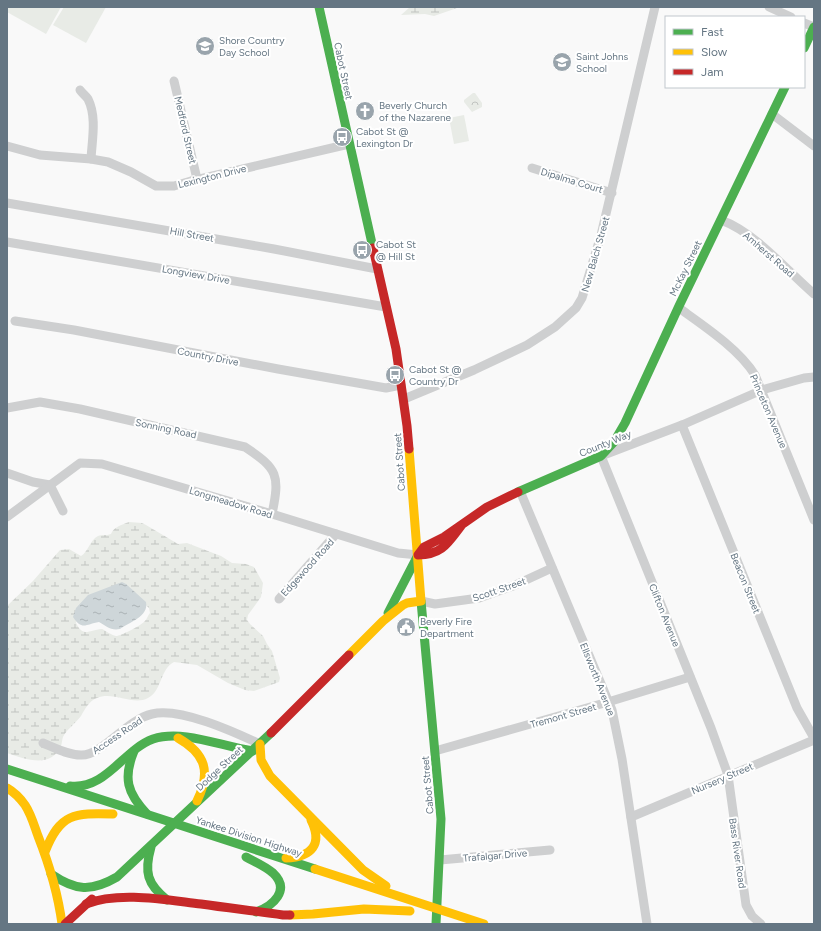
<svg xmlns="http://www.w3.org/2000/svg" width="821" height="931" font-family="Figtree,sans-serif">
	<defs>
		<pattern id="forest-crowns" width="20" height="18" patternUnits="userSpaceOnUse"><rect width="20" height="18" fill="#e8ebe6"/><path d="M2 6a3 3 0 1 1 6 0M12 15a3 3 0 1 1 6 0" fill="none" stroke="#c0c3c0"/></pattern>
		<pattern id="wetland-marsh" width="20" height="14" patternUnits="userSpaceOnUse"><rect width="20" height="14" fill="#e8ebe6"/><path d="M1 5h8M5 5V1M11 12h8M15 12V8" fill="none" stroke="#c0c3c0"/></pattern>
		<pattern id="water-ripples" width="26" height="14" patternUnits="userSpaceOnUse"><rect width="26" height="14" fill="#ced6d9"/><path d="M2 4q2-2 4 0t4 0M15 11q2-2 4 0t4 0" fill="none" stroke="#abb2b5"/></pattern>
	</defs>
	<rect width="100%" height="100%" fill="#f9f9f9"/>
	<polygon fill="url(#forest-crowns)" points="473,93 475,93 482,103 482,107 472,112 464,102 464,100"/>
	<g fill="url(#wetland-marsh)" fill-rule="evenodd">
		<polygon points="410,7 460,7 434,16 425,14 401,15"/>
		<path d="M129,522L142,523L146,525L178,544L187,543L221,556L232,563L246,564L254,567L263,583L261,597L248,615L247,620L250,624L263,636L267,644L272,651L280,678L279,682L254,691L245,690L228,683L197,665L174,662C160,669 162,691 148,698C133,706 113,691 97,698C89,701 85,709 81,716C76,723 67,729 63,737C62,740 62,743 61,746C51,769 25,759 7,753V606L33,581L60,550L69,549L81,556C88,552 90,540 98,536C102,534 106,536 111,534C114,527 121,525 129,522ZM129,590L149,608L150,613C148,615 147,619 145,621C142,625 121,636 116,636C111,635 106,631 102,629C88,630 84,638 76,623L79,614Z"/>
	</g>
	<g fill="#e8ebe6">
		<polygon points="7,7 61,7 46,34 7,12"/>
		<polygon points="64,7 106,7 86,43 53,25"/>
		<polygon points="464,115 469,141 454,144 449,118"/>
	</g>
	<path fill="url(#water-ripples)" d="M122,582L126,584L146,602C149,617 129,622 120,629C111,631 106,626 99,622C86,624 82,631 73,617L76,608L88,595Z"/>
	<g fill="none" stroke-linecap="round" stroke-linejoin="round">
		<g stroke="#cecfd0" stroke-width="9">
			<polyline points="769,7 791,17"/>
			<polyline points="804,23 814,27"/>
			<polyline points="174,81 197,179"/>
			<path d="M80,90C82,93 86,96 88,99C97,117 92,140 91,159"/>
			<polyline points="772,114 814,146"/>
			<polyline points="7,146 40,155 91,159 108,162 131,172 156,186 174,186 191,181 349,144"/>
			<polyline points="532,168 612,193"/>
			<polyline points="7,203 274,249 377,269"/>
			<path d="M721,220C756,233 786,270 814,294"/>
			<polyline points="7,242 386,307"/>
			<path d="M679,308C704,326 739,349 755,375L814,520"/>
			<polyline points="15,321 74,330 278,369 386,388 401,385"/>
			<polyline points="404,399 474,370 527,345 555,327 576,308 582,298 601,235 655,7"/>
			<path d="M7,408L40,402L80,409L245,447C278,469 280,475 272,514"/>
			<polyline points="682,425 797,708 814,738"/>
			<polyline points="7,473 33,482 50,485"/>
			<polyline points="50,485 63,511"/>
			<polyline points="520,491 612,710 622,759 647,924"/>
			<polyline points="7,517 80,463 102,464 272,514 398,553 418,555"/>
			<polyline points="279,599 336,534"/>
			<polyline points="421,601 435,604 479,598 513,586 552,568"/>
			<path d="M43,743C55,748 68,755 81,755C102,756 126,720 152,714C180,707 234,732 260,744"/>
			<polyline points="435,751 608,702 690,677"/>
			<polyline points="631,817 814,740"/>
			<polyline points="440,860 550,850"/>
			<polyline points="761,924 752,916 746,905 728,775 711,728 601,456 682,425 762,390 804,378 814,377"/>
		</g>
		<g stroke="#4caf50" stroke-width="9">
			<polyline points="319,7 373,248"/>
			<polyline points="804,48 814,27"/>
			<polyline points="518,492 601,456 614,442 625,423 679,306 785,87"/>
			<polyline points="421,601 441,819 436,924"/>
			<polyline points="388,613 418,555"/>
			<path d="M134,751C123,778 127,793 147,814"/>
			<polyline points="7,769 315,869"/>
			<path d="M70,786C106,790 123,750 153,739C183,729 223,747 253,751"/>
			<path d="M151,847C144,872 147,884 167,900"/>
			<path d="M246,857C255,862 265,866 273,873C291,890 273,906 256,912"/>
			<path d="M51,874C76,891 91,892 117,877L271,733"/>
		</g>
		<g stroke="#ffc107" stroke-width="9">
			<polyline points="349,655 383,621 403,605 407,603 421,601 409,449"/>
			<path d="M178,738C206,754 211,772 197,801"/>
			<polyline points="260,744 261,760 270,776 363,870 386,886"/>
			<path d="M7,788C14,792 20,798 25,805C31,814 34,825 38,836C49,864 58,893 62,924"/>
			<path d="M45,852C60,813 74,813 113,814"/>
			<path d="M286,858C312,857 323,844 311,820"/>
			<polyline points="315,869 484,924"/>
			<polyline points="290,915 313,914 364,909 410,911"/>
		</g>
		<g stroke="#c62828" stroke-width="9">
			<polyline points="373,248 396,349 407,426 409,449"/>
			<path d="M461,526C448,543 442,555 418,555L424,547L444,537L487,507L518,492"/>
			<polyline points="271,733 349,655"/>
			<path d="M86,904C119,891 166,900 201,904C228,908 256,911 283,915H290"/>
			<polyline points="65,924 92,899"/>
		</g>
	</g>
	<defs>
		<symbol id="school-disc" viewBox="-11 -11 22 22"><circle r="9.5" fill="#99a4ac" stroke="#fff"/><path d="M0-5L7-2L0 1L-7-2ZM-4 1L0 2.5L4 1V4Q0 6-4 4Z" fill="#fff"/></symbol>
		<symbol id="church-disc" viewBox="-11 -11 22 22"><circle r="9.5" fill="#99a4ac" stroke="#fff"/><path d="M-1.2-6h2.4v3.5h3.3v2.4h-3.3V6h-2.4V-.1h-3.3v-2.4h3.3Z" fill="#fff"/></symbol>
		<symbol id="bus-disc" viewBox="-11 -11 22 22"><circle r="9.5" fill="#99a4ac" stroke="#fff"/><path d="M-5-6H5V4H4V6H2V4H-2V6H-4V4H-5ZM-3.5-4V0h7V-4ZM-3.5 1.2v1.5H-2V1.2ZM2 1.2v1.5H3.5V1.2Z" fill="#fff"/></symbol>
		<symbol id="civic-disc" viewBox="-11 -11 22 22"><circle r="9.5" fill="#99a4ac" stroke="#fff"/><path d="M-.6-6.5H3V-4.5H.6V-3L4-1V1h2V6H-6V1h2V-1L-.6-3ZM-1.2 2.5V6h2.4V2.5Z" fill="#fff"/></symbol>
	</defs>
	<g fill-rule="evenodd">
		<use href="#school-disc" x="194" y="35" width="22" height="22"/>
		<use href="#school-disc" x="551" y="51" width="22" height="22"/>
		<use href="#church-disc" x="354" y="100" width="22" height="22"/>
		<use href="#bus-disc" x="331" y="126" width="22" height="22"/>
		<use href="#bus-disc" x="351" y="239" width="22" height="22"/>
		<use href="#bus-disc" x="384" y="364" width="22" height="22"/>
		<use href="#civic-disc" x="395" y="616" width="22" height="22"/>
	</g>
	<g text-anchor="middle" stroke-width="4" stroke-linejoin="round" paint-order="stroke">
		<g font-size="10" fill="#657683" stroke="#fff" text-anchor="start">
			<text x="219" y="44">Shore Country<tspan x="219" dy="12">Day School</tspan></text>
			<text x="576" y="60">Saint Johns<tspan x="576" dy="12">School</tspan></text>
			<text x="379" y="109">Beverly Church<tspan x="379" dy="12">of the Nazarene</tspan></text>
			<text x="356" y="135">Cabot St @<tspan x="356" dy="12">Lexington Dr</tspan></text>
			<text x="376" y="248">Cabot St<tspan x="376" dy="12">@ Hill St</tspan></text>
			<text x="409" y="373">Cabot St @<tspan x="409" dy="12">Country Dr</tspan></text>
			<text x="420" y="625">Beverly Fire<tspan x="420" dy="12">Department</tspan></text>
		</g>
		<g font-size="10" fill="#657683" stroke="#fff">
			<text transform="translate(344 71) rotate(78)" y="4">Cabot Street</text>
			<text transform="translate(186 130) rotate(77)" y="4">Medford Street</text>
			<text transform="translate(212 176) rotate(-14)" y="4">Lexington Drive</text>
			<text transform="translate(572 180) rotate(17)" y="4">Dipalma Court</text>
			<text transform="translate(192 234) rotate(10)" y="4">Hill Street</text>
			<text transform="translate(595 254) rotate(-74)" y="4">New Balch Street</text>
			<text transform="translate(769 254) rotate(41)" y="4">Amherst Road</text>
			<text transform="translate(685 268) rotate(-64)" y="4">McKay Street</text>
			<text transform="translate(196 274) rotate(10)" y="4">Longview Drive</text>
			<text transform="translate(208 356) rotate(11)" y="4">Country Drive</text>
			<text transform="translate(769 411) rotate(67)" y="4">Princeton Avenue</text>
			<text transform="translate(166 428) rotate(12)" y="4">Sonning Road</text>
			<text transform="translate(605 443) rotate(-22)" y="4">County Way</text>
			<text transform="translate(399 462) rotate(-94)" y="4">Cabot Street</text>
			<text transform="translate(231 502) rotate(17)" y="4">Longmeadow Road</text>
			<text transform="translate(307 567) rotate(-48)" y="4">Edgewood Road</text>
			<text transform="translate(746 583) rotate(68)" y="4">Beacon Street</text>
			<text transform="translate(499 589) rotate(-19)" y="4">Scott Street</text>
			<text transform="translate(665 615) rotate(68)" y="4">Clifton Avenue</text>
			<text transform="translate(598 679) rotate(68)" y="4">Ellsworth Avenue</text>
			<text transform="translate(563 715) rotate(-16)" y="4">Tremont Street</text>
			<text transform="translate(117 735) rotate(-34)" y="4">Access Road</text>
			<text transform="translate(219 768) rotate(-43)" y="4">Dodge Street</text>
			<text transform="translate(722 778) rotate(-23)" y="4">Nursery Street</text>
			<text transform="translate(427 785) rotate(-95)" y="4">Cabot Street</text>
			<text transform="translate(249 836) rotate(18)" y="4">Yankee Division Highway</text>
			<text transform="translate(738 853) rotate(82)" y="4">Bass River Road</text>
			<text transform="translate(495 855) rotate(-5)" y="4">Trafalgar Drive</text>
		</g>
	</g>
	<rect width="821" height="931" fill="none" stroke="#657683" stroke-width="16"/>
	<rect x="665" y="16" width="140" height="72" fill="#ffffff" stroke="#c1c8cd"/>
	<rect x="673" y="29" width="20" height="6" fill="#4caf50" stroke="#c1c8cd"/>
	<text x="701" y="36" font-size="12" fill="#657683">Fast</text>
	<rect x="673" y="49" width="20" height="6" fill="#ffc107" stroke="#c1c8cd"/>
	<text x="701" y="56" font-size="12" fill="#657683">Slow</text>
	<rect x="673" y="69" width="20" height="6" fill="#c62828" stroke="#c1c8cd"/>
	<text x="701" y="76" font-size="12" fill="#657683">Jam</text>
</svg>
